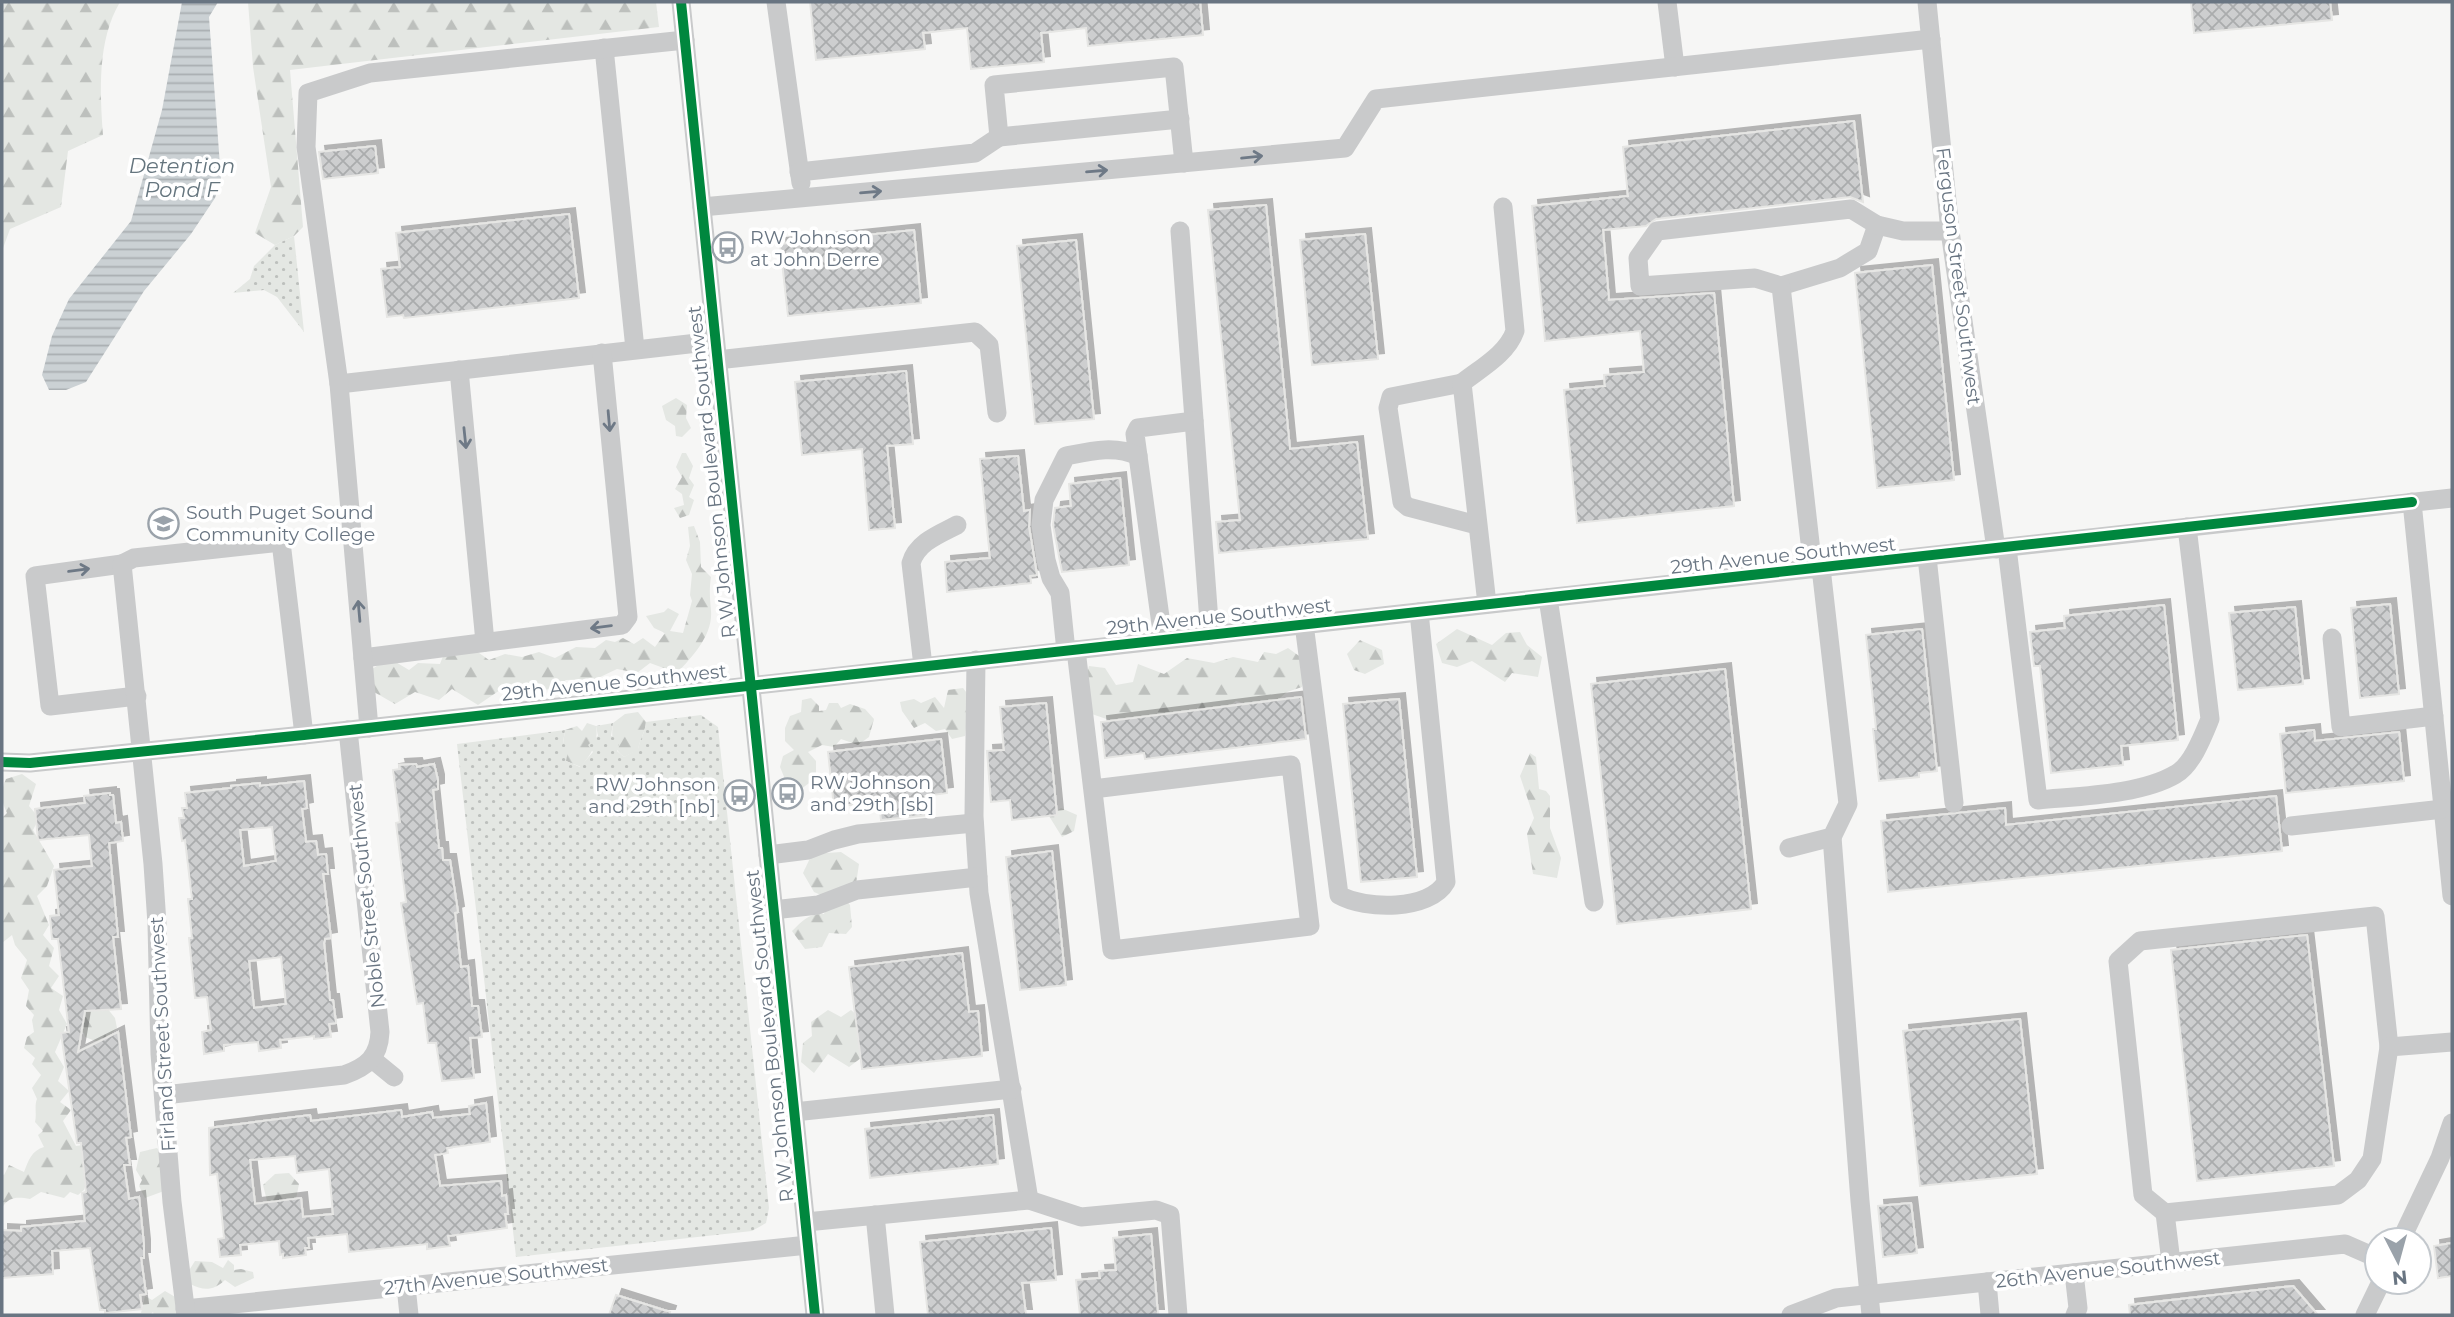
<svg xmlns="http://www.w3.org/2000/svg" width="2454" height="1317" font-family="Montserrat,sans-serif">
	<defs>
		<pattern id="forest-firs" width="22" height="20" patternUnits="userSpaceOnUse" patternTransform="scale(1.75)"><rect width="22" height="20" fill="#e4e7e3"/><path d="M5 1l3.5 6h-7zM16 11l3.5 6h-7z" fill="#bdc0bd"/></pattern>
		<pattern id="garden-dots" width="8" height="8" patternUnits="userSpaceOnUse" patternTransform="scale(1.75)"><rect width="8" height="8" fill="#e4e7e3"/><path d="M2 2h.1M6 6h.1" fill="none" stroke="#bdc0bd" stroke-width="1.8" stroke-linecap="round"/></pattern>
		<pattern id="water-rules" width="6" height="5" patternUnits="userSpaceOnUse" patternTransform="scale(1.75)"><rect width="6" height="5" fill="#cbd1d4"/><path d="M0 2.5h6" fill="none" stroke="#a9aeb1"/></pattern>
		<pattern id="building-cross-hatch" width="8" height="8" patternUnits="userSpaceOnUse" patternTransform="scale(1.75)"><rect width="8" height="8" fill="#cdcecf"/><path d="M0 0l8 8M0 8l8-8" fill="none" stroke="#aaacad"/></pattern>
		<filter id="shadow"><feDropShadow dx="6" dy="-6" stdDeviation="0" flood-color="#0004"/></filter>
	</defs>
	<rect width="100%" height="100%" fill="#f6f6f5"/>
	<g fill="url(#forest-firs)">
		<path d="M2,2H120C97,41 100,91 103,135L68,151L61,207L10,229L2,251Z"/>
		<polygon points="248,2 656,2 659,27 290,70 303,227 294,236 275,245 255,233 271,187 253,67"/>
		<polygon points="676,398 687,405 686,418 691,428 682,437 676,436 675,426 666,420 662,406"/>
		<polygon points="682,453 686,453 693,466 689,478 694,485 689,497 694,500 689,515 680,518 674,508 684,505 682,494 675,489 682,477 676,467"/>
		<path d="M694,526L700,542L701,567L711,577C709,590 710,598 711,611C713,635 692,657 677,673L650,663L637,673L617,669L596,679L566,680L553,689L523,691L506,686L478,705L452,689L439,700L415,692L395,704L374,692L366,673L389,658L409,670L418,663L440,664L445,651L465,643L489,660L505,654L522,657L539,652L555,658L576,647L595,648L606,640L615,642L623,638L634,644L643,638L655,647L665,633L654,628L646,616L664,612L668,608L679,614L670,631L683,633L692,601L690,595L692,574L686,560L690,546L688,527Z"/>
		<polygon points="1457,629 1492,645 1506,633 1520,632 1527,645 1542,657 1538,677 1512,673 1505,682 1472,661 1457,667 1442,663 1436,644"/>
		<polygon points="1360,640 1382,650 1384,664 1365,674 1354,670 1347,654"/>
		<polygon points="1288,648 1309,663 1302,687 1287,692 1267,709 1236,701 1213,719 1177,725 1140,717 1118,723 1089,713 1081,693 1089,666 1105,668 1116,685 1133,682 1138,664 1164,674 1187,658 1214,663 1233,657 1258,662 1264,652 1276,654"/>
		<polygon points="963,688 970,697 965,736 952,739 945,729 936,731 925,723 914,728 902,711 900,702 914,699 921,703 935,697 944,708 948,690"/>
		<polygon points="811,698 819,706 819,711 826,710 829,703 838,703 841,708 850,704 865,709 874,719 869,737 858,745 841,739 834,747 822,745 808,752 816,761 816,774 826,774 829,785 819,790 812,781 801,789 787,784 780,767 783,756 794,750 785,741 785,728 790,716 801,712 802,700"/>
		<path d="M638,712L646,722C645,733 640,739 638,750L624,757C612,748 611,737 613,723L625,714Z"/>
		<path d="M587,723L596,726C599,743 591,754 581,767L566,761L563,744L565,730L577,726L582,731Z"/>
		<polygon points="1530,753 1536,757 1539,789 1546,791 1550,796 1550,828 1561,858 1557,878 1533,874 1527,834 1534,818 1520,776"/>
		<path d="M22,774L36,784L29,806L39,818L33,830L54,866L47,886L37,896L49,925L43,935L54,948L49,966L59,976L51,988L63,996L59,1010L67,1024L55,1052L64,1067L58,1081L69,1091L60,1102L71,1110L63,1121L76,1146L105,1142L89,1153L82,1154L84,1176L88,1178L84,1190L78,1195L70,1192L64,1198L41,1192L30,1199C18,1197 9,1196 2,1208V1174L4,1175L9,1165L24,1172C28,1161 32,1150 44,1147L38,1135L43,1131L35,1122C37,1114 34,1106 37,1099L32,1088L41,1075L32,1064L35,1058L24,1048L27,1037L34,1032L32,1020L34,1015L26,1006L29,990L21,978L27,960L15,945L12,935L2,943V818L7,813C1,801 0,792 6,779Z"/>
		<polygon points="1061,808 1077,815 1074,831 1062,837 1049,816 1057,815 1057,811"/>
		<path d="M841,852L859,864L856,884L838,891L850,905L852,927L846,934L829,933L822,947L805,949L792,931C803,920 809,913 824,914L828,903L832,900L814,892L803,873L812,854Z"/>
		<polygon points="107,1008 115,1018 117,1028 109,1036 98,1042 85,1037 84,1033 77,1031 85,1011"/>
		<polygon points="828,1010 841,1017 851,1010 866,1023 861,1058 849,1067 828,1054 814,1073 801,1062 803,1043 812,1036 811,1022"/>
		<polygon points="157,1148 163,1155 164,1191 145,1198 139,1186 142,1180 136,1170 140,1152"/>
		<polygon points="289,1173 299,1184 296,1199 282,1202 267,1201 263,1185 275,1174"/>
		<path d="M228,1260L234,1265V1270L241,1269L253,1272L254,1278L235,1287L225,1280C213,1291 204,1291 190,1284L188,1272L195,1261L212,1262L223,1268Z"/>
		<polygon points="165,1291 177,1298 179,1315 154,1315 153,1312 150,1315 110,1315 121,1313 141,1313 145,1296 152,1300"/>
	</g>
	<g fill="url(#garden-dots)">
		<polygon points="294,236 304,332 277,297 264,290 233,293 250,279 254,266 275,245"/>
		<path d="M701,715L718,727L769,1208L766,1223L752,1231L516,1257L457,744L565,730L563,743L569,746L566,761L580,767L593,752L588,745L598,736L596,726L613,723L611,736L620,738L617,751L624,757L638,749C640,739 645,733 646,722Z"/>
	</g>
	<polygon fill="url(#water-rules)" points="182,2 218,2 209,17 221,179 215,198 191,234 144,291 86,382 66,390 49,390 42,375 52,336 69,299 131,221 162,110"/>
	<g fill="url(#building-cross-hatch)" stroke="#e6e6e4" stroke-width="2" fill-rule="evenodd" filter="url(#shadow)">
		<polygon points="810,2 1200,2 1203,35 1088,46 1086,28 1041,33 1044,62 971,69 967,28 923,33 925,49 816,60"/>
		<polygon points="2191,2 2330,2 2332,20 2194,33"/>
		<polygon points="1854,121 1863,202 1850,197 1656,219 1646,226 1603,230 1609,300 1714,293 1734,506 1577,523 1564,390 1605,386 1604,375 1644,372 1640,331 1545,341 1532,206 1628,196 1623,147"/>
		<polygon points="375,146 378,173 323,179 319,152"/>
		<polygon points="1266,205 1290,449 1357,442 1368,539 1219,553 1216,522 1240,520 1208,210"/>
		<polygon points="569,214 579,298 404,318 403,315 387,317 381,269 400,267 396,233"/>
		<polygon points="914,230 921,303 788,316 780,244"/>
		<polygon points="1365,234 1378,359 1312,365 1300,240"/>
		<polygon points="1076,240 1094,419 1035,424 1017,246"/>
		<polygon points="1932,265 1954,480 1877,488 1855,273"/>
		<polygon points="906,371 913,444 887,446 895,528 869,530 862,449 802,455 795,382"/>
		<polygon points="1018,456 1024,511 1030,510 1029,527 1037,575 1030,576 1031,583 947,592 945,562 990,558 980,459"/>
		<polygon points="1120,478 1129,565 1062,572 1053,525 1055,508 1071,506 1069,484"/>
		<polygon points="2390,604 2399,694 2360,698 2351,608"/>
		<polygon points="2164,605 2178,740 2121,746 2123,765 2051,773 2040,666 2034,666 2030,632 2065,628 2064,616"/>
		<polygon points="2295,607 2303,684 2238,690 2229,613"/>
		<polygon points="1922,629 1937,771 1919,773 1919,777 1879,781 1873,729 1876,729 1866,635"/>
		<polygon points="1725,669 1751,909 1617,924 1591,684"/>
		<polygon points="1301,697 1306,739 1145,759 1144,753 1105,758 1101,722"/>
		<polygon points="1399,699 1417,877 1361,882 1343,704"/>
		<polygon points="1046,703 1057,815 1012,820 1010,800 991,802 987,751 1004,750 1000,707"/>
		<polygon points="2314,730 2315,741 2399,732 2404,781 2286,793 2280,734"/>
		<polygon points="941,739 947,793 925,796 928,815 881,820 879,801 834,807 828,752"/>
		<polygon points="416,764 417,767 434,764 438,780 438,789 433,790 439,848 442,848 443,860 450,860 458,912 455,913 461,967 468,966 472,1006 478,1006 482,1037 470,1038 474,1078 442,1081 436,1043 428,1043 423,1003 417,1004 401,903 406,902 396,823 400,822 393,770 400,769 399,765"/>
		<path d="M304,781L307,808L302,809L306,842L316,841L318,855L326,854L328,874H323L331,938L325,939L324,943L330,1000H333L336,1023L329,1024L331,1037L314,1039V1036L280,1040L281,1048L259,1051L258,1042L224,1045V1051L204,1054L202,1032L211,1030L207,997L195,998L189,938H192L188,899H192L185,840L182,841L179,818H184L182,808H187L185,793L231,788V786L260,783V786ZM272,827L276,861L244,866L240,830ZM281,957L286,1004L254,1008L249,961Z"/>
		<polygon points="110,793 110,795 113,795 116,823 121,822 123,841 109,843 118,937 113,937 121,1009 85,1011 78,1052 118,1032 131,1137 126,1138 130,1165 124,1165 129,1199 139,1197 144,1245 144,1258 141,1258 146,1294 140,1295 142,1309 105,1313 105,1310 100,1310 90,1248 52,1251 53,1274 2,1278 2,1230 21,1231 21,1227 85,1221 82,1193 86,1192 81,1143 77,1143 61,1033 69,1032 58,939 52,939 50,916 59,915 54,870 92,866 89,835 38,840 35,809 85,803 84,796"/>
		<polygon points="2276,796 2282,851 1888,892 1881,821 2005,808 2006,825"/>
		<polygon points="1052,851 1066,985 1020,990 1006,857"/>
		<polygon points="2307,935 2334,1166 2197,1181 2171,950"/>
		<polygon points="962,953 969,1012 978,1011 982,1056 862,1069 849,967"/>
		<polygon points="2020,1019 2037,1174 1920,1186 1903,1031"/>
		<path d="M486,1103L490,1142L447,1148L448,1153L435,1155L440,1186L501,1181L502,1196L506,1195L508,1214H505L507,1228L448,1236L450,1246L427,1249V1244L349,1252L347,1234L308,1238L309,1248H305L306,1255L283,1258V1254L280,1255L279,1241L240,1245L241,1255L220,1257L218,1239L224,1238L221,1208L217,1174L210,1175L209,1128L310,1115L311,1121L401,1110L402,1117L432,1112L433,1118L470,1114L469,1106ZM295,1156L297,1173L329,1169L333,1214L303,1217L301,1198L255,1204L250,1160Z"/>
		<polygon points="993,1115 998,1164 870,1178 865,1129"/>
		<polygon points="1911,1203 1917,1253 1883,1257 1878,1206"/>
		<polygon points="1051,1228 1056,1280 1022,1283 1026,1315 928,1315 920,1242"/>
		<polygon points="1151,1234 1158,1315 1080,1315 1076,1280 1100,1278 1099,1271 1116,1270 1113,1238"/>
		<polygon points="2452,1243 2452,1276 2438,1278 2434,1246"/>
		<polygon points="2293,1286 2318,1315 2130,1315 2129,1305"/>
		<polygon points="616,1295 670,1312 669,1315 609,1315"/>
	</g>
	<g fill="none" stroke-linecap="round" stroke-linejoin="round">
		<g stroke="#c9cacb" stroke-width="19">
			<polyline points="681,2 815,1315"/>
			<polyline points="776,2 801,183"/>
			<polyline points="1667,2 1675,67"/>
			<polyline points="1927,2 1950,231 1996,549"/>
			<polyline points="604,48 635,349"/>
			<polyline points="999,137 1180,119"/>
			<polyline points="799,172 975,153 999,137 994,85 1174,67 1184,163"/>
			<polyline points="702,207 1345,148 1376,99 1931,39"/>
			<polyline points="1180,231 1210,635"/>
			<polyline points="1781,286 1840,268 1868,251 1877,225"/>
			<polyline points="717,360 975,332 989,345 997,413"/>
			<polyline points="459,370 485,642"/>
			<polyline points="1462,383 1391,397 1388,408 1402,502 1408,507 1477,525"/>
			<polyline points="339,384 715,341"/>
			<polyline points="2412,502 2452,896"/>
			<path d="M2007,548L2038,800C2078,796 2141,795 2176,774C2192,765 2203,736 2210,719L2187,527"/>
			<polyline points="1927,557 1954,803"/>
			<polyline points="122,564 35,576 50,706 137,696"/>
			<polyline points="1813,569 1781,286 1755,278 1640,286 1638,258 1657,231 1851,209 1877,225 1903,231 1950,231"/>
			<polyline points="1548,598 1594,902"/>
			<path d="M1487,604L1462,383C1481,368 1507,354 1515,331L1503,207"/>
			<path d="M1304,624L1339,895C1365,910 1430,911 1446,882L1419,612"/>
			<polyline points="2332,638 2341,727 2434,716"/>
			<polyline points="1163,639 1135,434 1138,428 1194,421"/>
			<polyline points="1076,650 1112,950 1310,926 1291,765 1093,789"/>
			<path d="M1066,651L1060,593L1051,578L1046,560L1041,525L1044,500L1066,456C1091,451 1115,445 1138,456"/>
			<polyline points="363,658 622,625 628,617 602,353"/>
			<polyline points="976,660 974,816 979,893 1029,1200"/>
			<path d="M923,666L911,563C917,542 940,534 957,525"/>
			<polyline points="369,728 339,384 306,147 308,93 370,73 685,40"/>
			<polyline points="2,762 30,763 304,735 2452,498"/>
			<polyline points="2291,826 2443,809"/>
			<polyline points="1832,837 1860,1201 1871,1315"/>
			<polyline points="1789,848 1832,837 1848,804 1821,568"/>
			<polyline points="768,855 808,850 834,840 858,834 974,823"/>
			<polyline points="773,910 818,905 857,890 978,877"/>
			<polyline points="372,1059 394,1077"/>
			<path d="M164,1095L344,1075C367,1067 379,1057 380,1032L348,730"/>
			<polyline points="794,1112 1012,1089"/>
			<polyline points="2165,1213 2143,1195 2118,961 2140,941 2375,916 2389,1047"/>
			<polyline points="875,1215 885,1315"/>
			<polyline points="806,1222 1029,1200 1081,1217 1156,1210 1170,1215 1178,1315"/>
			<polyline points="2401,1240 2440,1158 2452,1123"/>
			<polyline points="2171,1262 2165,1213 2338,1195 2358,1180 2372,1159 2389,1047 2452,1042"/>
			<polyline points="2074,1273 2078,1308 2075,1315"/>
			<polyline points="1987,1282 1990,1315"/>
			<polyline points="406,1286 409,1315"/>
			<polyline points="185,1309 808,1245"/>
			<polyline points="186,1315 172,1202 160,1054 157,924 153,864 122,564 134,558 281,542 304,735"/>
			<polyline points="1791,1315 1836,1298 2345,1244 2377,1258"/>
			<polyline points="2365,1315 2381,1282"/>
		</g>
		<defs>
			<g id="cycleway">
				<polyline points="681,2 815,1315"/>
				<polyline points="2,762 30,763 304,735 2412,502"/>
			</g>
		</defs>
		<use href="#cycleway" stroke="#fff" stroke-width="15"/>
		<use href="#cycleway" stroke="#00873e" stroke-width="10"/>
	</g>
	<defs><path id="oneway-shaft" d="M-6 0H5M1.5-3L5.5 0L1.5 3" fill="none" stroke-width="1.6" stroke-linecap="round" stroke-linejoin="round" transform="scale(1.75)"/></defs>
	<g stroke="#6e7986">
		<use href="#oneway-shaft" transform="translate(1252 157) rotate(-6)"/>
		<use href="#oneway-shaft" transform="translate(1097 171) rotate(-5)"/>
		<use href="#oneway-shaft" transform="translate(871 192) rotate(-5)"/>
		<use href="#oneway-shaft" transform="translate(609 421) rotate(85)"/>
		<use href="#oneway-shaft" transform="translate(465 438) rotate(84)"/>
		<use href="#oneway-shaft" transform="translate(79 570) rotate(-8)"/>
		<use href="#oneway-shaft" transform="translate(359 611) rotate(-95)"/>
		<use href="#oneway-shaft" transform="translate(601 627) rotate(173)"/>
	</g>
	<defs>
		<symbol id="bus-ring" viewBox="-11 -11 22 22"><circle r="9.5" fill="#fff" stroke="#9aa2aa" stroke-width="1.5"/><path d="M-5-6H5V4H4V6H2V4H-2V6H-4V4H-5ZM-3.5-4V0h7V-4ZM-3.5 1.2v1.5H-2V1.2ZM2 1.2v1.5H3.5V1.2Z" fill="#9aa2aa"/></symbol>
		<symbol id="university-ring" viewBox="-11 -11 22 22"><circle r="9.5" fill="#fff" stroke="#9aa2aa" stroke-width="1.5"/><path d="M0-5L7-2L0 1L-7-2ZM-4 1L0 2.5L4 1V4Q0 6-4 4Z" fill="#9aa2aa"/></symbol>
	</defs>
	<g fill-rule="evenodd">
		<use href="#bus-ring" x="710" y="230" width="35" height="35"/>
		<use href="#university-ring" x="146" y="506" width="35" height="35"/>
		<use href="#bus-ring" x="770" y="776" width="35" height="35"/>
		<use href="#bus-ring" x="722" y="778" width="35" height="35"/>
	</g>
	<g text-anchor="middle" stroke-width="7" stroke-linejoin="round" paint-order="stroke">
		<g font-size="19" fill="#697582" stroke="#fff" text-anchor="start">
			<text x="750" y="244">RW Johnson<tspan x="750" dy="22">at John Derre</tspan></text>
			<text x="186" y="519">South Puget Sound<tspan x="186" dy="22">Community College</tspan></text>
			<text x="810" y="789">RW Johnson<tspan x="810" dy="22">and 29th [sb]</tspan></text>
			<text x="716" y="791" text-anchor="end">RW Johnson<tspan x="716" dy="22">and 29th [nb]</tspan></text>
		</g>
		<g font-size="19" fill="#697582" stroke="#fff">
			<text transform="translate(1959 276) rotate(83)" y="7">Ferguson Street Southwest</text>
			<text transform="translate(711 472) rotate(-96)" y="7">R W Johnson Boulevard Southwest</text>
			<text transform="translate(1783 555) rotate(-6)" y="7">29th Avenue Southwest</text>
			<text transform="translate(1219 616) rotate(-6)" y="7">29th Avenue Southwest</text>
			<text transform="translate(614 682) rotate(-6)" y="7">29th Avenue Southwest</text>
			<text transform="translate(366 896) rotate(-96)" y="7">Noble Street Southwest</text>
			<text transform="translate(162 1034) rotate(-93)" y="7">Firland Street Southwest</text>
			<text transform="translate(769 1036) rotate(-96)" y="7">R W Johnson Boulevard Southwest</text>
			<text transform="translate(2108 1269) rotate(-6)" y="7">26th Avenue Southwest</text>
			<text transform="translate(496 1276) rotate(-6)" y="7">27th Avenue Southwest</text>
		</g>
		<g font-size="21" font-style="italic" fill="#65757e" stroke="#fff">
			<text x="182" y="173">Detention<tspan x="182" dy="24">Pond F</tspan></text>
		</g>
	</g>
	<rect width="2454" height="1317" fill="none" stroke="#697582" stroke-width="7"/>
	<g transform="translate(2398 1261) rotate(174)"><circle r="33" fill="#ffffff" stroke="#c3c8cd" stroke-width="2"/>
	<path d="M0-5L12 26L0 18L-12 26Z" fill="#9aa2aa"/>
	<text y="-10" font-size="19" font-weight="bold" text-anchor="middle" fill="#697582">N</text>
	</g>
</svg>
